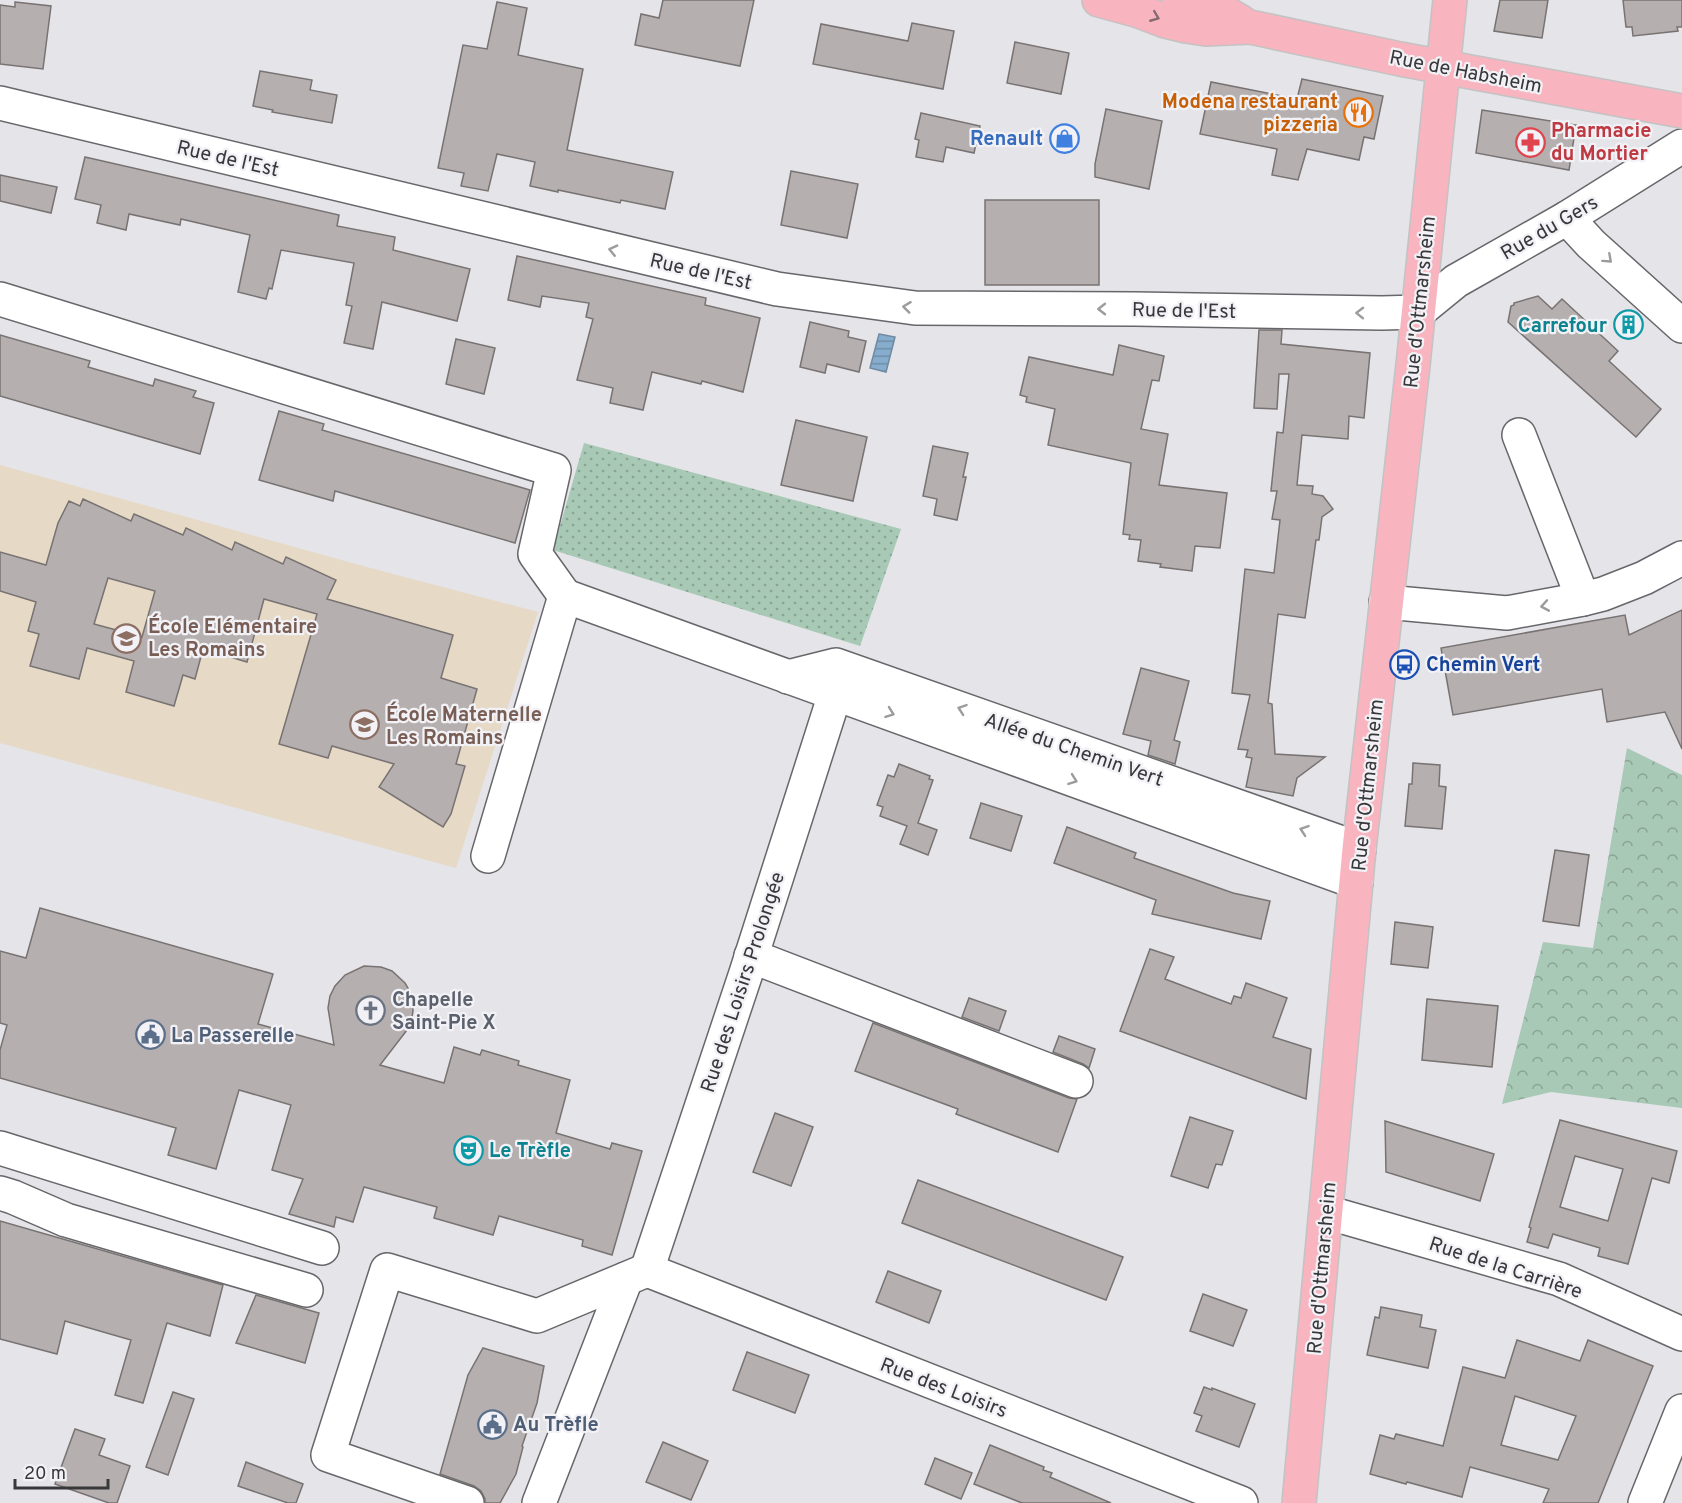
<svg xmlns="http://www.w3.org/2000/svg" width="1682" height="1503" font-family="Overpass,sans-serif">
	<defs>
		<pattern id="grass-dots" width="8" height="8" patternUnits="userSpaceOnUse" patternTransform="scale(1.5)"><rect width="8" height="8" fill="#a8c9b5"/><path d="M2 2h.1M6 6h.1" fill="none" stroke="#8aa494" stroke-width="1.8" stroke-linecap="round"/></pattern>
		<pattern id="forest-crowns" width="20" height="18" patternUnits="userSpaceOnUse" patternTransform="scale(1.5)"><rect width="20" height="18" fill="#a8c9b5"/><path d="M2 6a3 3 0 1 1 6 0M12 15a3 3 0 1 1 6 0" fill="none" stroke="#8aa494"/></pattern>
		<pattern id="water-rules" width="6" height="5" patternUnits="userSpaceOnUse" patternTransform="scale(1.5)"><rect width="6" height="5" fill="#86adcd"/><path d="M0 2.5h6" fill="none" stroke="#6f8ea7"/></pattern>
	</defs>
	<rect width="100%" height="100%" fill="#e4e4e9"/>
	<polygon fill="#e6d9c5" points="0,465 363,566 538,612 456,868 0,743"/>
	<polygon fill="url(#grass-dots)" points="584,443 901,529 860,646 553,550"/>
	<polygon fill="url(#forest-crowns)" points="1627,748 1682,775 1682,1108 1551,1092 1502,1104 1543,942 1593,948"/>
	<polygon fill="url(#water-rules)" stroke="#6f8aa1" stroke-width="1.5" points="879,334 895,337 886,372 870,368"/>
	<g fill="#b5b0af" stroke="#787372" stroke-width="1.5" fill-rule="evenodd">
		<polygon points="663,0 754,0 740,66 635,45 641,14 659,18"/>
		<polygon points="1500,0 1548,0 1542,38 1494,31"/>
		<polygon points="1623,0 1682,0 1682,27 1677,27 1678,31 1633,36 1632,27 1626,27"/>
		<polygon points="15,2 51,6 43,69 0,64 0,5 15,7"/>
		<polygon points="497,2 527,8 518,55 583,69 567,150 673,172 665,209 621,200 620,203 558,190 558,192 530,186 535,162 497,154 488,191 461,186 464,173 438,168 463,45 487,49"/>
		<polygon points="912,23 954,31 943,89 813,64 821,24 908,41"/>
		<polygon points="1015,42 1069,53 1061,94 1007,83"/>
		<polygon points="260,71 312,80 310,90 337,95 332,123 272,112 273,110 253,106"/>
		<polygon points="1302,79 1383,96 1374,139 1364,137 1359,160 1307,149 1298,180 1272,175 1277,149 1200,134 1211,82 1297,99"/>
		<polygon points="1106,109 1162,121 1149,189 1095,177 1095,164"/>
		<polygon points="1482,110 1576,125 1569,170 1476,153"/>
		<polygon points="921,113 980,126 974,153 946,147 943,162 916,157 919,140 915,139"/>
		<polygon points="85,157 339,215 337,226 395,237 393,250 470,269 457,321 382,302 373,349 344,343 352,306 346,305 354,263 281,250 272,289 269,288 266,299 238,292 250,235 181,219 180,225 129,214 126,230 97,223 101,205 75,199"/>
		<polygon points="791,171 858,184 847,238 781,225"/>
		<polygon points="0,175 57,187 51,213 0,201"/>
		<rect x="985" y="200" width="114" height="85"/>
		<polygon points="517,256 706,298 705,305 760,318 743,392 702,381 701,384 652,372 643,410 610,403 613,388 577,380 593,319 586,317 589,303 542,296 540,307 508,300"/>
		<polygon points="1538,296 1552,309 1562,299 1618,351 1609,361 1661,409 1636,437 1508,322 1511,306 1514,305 1514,303"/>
		<polygon points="810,322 849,331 848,337 866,341 859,372 827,364 825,373 800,367"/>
		<polygon points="1259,330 1282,330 1281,344 1370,353 1364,418 1349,416 1348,439 1302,435 1297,485 1313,486 1312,494 1323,496 1333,509 1322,517 1319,540 1316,540 1305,618 1278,614 1268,703 1272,704 1275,754 1325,757 1297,778 1293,796 1246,787 1252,758 1246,757 1248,750 1238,749 1250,695 1232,693 1245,569 1274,573 1280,520 1272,519 1277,491 1271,491 1277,432 1283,433 1289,374 1279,374 1277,409 1254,408"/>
		<polygon points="0,335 90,361 88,367 153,386 155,379 196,391 193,397 214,403 200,454 0,396"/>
		<polygon points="456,339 495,348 484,394 446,384"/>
		<polygon points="1119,345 1164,356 1159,381 1152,380 1141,429 1168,434 1159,485 1227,493 1220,548 1195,546 1192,571 1160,567 1161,564 1138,561 1141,540 1129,539 1130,535 1123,534 1131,463 1048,445 1055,409 1026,402 1027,397 1020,395 1029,357 1113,375"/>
		<polygon points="279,411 324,424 322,430 530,490 515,543 335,491 333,501 259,480"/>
		<polygon points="796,420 867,437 853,501 781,485"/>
		<polygon points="933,446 968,453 963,477 966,477 957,520 934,515 937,499 923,496"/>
		<path d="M83,499L131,521L134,514L183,535L186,528L232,550L235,542L283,564L286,557L336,580L327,599L453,635L441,678L477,689L456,764L465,766L451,814L443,827L379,787L394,764L332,746L328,758L279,744L317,614L264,599L247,662L203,649L195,679L183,675L174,706L126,692L134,661L87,648L79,679L30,666L39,634L28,631L36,602L0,591V552L46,565L58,523L69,501L80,506ZM108,578L155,591L142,637L94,624Z"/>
		<polygon points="1682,610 1682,749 1665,712 1607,722 1602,689 1453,715 1441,648 1625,615 1629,635"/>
		<polygon points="1141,668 1189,681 1174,740 1180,742 1175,764 1148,755 1151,741 1123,734"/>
		<polygon points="1413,763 1440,765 1439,786 1446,787 1442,829 1405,826 1409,784 1412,784"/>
		<polygon points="899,764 930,776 929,779 933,780 918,823 937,830 928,855 900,844 907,826 880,816 883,807 877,805 888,775 894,777"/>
		<polygon points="981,803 1022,816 1011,851 970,838"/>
		<polygon points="1067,827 1136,853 1134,858 1233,893 1270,901 1261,939 1152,914 1156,900 1054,863"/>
		<polygon points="1555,850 1589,855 1579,926 1543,921"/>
		<polygon points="40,908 273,974 258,1024 334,1045 328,1008 330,996 335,986 345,975 364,966 381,967 392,971 405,983 408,988 412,996 413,1011 411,1023 407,1030 380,1065 444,1083 454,1047 480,1055 482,1050 519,1061 518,1065 570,1080 556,1133 610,1149 612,1143 642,1151 612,1255 582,1246 583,1240 499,1216 493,1235 434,1218 437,1207 364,1187 353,1222 336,1217 334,1227 289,1214 303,1179 272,1170 291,1105 239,1090 216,1169 168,1155 176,1128 0,1078 0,1050 7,1025 0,1023 0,951 26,958"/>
		<polygon points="1395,922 1433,927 1428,968 1391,964"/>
		<polygon points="1150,949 1174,957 1165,979 1231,1004 1234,996 1241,998 1246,983 1287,998 1273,1037 1311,1049 1306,1099 1120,1031"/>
		<polygon points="969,998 1006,1011 999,1031 962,1017"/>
		<polygon points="1427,999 1498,1006 1492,1067 1422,1060"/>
		<polygon points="873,1023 1069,1098 1077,1099 1058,1152 956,1114 958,1109 855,1071"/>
		<polygon points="1059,1036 1095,1049 1089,1068 1083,1064 1053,1052"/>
		<polygon points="775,1113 813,1127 791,1186 753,1172"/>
		<polygon points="1190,1117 1233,1131 1222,1165 1216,1164 1208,1188 1171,1176"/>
		<path d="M1560,1120L1677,1151L1669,1183L1652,1178L1628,1264L1598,1256L1600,1248L1553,1234L1548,1248L1527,1242L1531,1228L1529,1227ZM1575,1156L1623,1169L1608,1221L1560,1207Z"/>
		<polygon points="1385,1121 1494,1154 1480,1201 1386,1172"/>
		<polygon points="918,1180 1123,1257 1106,1300 902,1223"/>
		<polygon points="0,1221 223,1285 210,1336 167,1323 143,1403 115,1395 131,1340 65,1321 57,1354 0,1339"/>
		<polygon points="888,1271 941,1291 929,1323 876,1302"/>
		<polygon points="1203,1294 1247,1310 1233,1346 1190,1331"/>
		<polygon points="256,1295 319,1313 305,1363 236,1343"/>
		<polygon points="1381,1307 1422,1315 1420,1327 1436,1330 1428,1368 1367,1355 1375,1317 1379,1318"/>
		<path d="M1517,1340L1580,1361L1588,1340L1653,1366L1598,1503H1543L1549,1489L1470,1467L1462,1497L1407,1482L1406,1484L1370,1474L1380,1435L1394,1439L1396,1434L1443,1446L1463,1367L1505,1378ZM1515,1396L1576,1416L1558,1460L1501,1445Z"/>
		<polygon points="483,1348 544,1366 537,1403 522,1446 523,1447 516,1474 500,1503 485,1503 485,1499 481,1491 474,1486 440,1474 468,1375"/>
		<polygon points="747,1352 809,1375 795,1413 733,1390"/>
		<polygon points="1204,1387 1212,1390 1212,1388 1255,1404 1239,1447 1196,1431 1202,1416 1194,1413"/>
		<polygon points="173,1392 194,1399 168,1475 146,1467"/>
		<polygon points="75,1429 105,1439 99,1455 130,1466 117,1503 109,1503 55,1484"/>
		<polygon points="663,1442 708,1461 691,1500 646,1482"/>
		<polygon points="990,1445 1044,1467 1043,1470 1052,1473 1050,1477 1111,1503 1022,1503 974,1484"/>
		<polygon points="935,1458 972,1473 961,1499 925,1484"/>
		<polygon points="246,1462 303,1484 296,1503 288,1503 238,1486"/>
	</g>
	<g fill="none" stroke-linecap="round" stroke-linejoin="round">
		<defs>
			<g id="minor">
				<polyline points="0,103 777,289 915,308 1135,309 1382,313 1418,312 1456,281 1567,218 1682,146"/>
				<polyline points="1567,218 1591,244 1682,326"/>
				<polyline points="0,299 554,470 535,554 565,596"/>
				<polyline points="1519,435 1583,599"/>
				<polyline points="1386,602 1507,613 1583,599 1603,594 1644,578 1682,558"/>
				<polyline points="788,677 836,665 1359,849"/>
				<polyline points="488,856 565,596 1356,882"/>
				<polyline points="751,956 1076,1081"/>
				<polyline points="0,1148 322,1248"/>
				<polyline points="0,1193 13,1197 66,1220 306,1290"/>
				<polyline points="1326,1212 1559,1279 1682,1334"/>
				<polyline points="647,1270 1241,1503"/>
				<polyline points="647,1270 746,973 835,694"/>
				<polyline points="467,1503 328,1455 387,1270 537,1316 647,1270"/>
				<polyline points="539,1503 626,1279"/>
				<polyline points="1645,1503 1682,1411"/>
			</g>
			<g id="major">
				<polyline points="1099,0 1139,11 1165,21 1186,26 1206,29 1250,27 1400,59 1682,111"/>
				<polyline points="1179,0 1219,9 1241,22"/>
				<polyline points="1299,1503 1359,849 1413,365 1450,0"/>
			</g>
		</defs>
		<use href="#minor" stroke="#67676b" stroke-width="36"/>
		<use href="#major" stroke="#c3c3c4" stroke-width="36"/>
		<use href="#minor" stroke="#fff" stroke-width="33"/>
		<use href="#major" stroke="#f8b4bf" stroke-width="33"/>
	</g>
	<defs><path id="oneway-chevron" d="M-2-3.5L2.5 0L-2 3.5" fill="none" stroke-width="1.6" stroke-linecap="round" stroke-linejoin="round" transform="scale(1.5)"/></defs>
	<use stroke="#856a6f" href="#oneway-chevron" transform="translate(1155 17) rotate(22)"/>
	<g stroke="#9c9c9c">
		<use href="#oneway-chevron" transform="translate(613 250) rotate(-167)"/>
		<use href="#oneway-chevron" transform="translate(1608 259) rotate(42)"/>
		<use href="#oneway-chevron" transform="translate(907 307) rotate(-173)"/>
		<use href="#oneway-chevron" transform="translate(1102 309) rotate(-180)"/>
		<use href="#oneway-chevron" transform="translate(1360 313) rotate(-179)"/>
		<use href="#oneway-chevron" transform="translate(1545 606) rotate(170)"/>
		<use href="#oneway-chevron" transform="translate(962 709) rotate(-161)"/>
		<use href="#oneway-chevron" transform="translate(890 713) rotate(20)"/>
		<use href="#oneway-chevron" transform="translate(1073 780) rotate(20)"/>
		<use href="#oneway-chevron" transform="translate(1304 830) rotate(-161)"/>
	</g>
	<defs>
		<symbol id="restaurant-ring" viewBox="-11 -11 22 22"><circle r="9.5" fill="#f1f1f6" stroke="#e8710a" stroke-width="1.5"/><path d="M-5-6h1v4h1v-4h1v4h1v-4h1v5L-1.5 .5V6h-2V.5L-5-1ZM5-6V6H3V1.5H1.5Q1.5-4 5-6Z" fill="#e8710a"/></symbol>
		<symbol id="shop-ring" viewBox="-11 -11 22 22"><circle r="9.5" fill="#f1f1f6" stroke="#3f7fe0" stroke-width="1.5"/><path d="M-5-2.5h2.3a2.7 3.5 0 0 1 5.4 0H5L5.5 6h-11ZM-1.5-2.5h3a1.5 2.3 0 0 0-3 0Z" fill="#3f7fe0"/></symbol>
		<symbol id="pharmacy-ring" viewBox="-11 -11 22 22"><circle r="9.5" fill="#f1f1f6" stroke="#e0444e" stroke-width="1.5"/><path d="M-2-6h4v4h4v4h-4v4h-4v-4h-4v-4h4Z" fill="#e0444e"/></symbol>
		<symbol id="building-ring" viewBox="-11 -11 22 22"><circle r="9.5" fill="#f1f1f6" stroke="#0f9aa8" stroke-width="1.5"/><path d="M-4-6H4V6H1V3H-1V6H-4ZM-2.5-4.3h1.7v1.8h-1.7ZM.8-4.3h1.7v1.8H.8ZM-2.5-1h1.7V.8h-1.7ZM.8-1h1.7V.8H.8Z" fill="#0f9aa8"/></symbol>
		<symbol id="school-ring" viewBox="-11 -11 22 22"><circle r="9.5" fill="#f1f1f6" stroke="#8d6e63" stroke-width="1.5"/><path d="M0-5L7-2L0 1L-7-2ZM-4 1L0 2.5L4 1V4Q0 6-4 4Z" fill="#8d6e63"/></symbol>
		<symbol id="bus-ring" viewBox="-11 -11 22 22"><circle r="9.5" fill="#f1f1f6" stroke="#1a4fb4" stroke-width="1.5"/><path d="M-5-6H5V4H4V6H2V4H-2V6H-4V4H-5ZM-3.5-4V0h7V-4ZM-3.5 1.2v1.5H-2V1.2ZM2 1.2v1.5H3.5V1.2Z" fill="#1a4fb4"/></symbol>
		<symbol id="church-ring" viewBox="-11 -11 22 22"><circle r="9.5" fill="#f1f1f6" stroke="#6b7280" stroke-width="1.5"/><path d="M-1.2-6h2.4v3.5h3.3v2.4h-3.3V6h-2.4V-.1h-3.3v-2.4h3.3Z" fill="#6b7280"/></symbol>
		<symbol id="civic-ring" viewBox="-11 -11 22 22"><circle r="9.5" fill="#f1f1f6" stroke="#5c6f8a" stroke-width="1.5"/><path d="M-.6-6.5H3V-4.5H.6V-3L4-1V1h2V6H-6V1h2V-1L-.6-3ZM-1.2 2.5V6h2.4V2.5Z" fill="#5c6f8a"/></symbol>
		<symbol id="theatre-ring" viewBox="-11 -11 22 22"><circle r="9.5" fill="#f1f1f6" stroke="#0f9aa8" stroke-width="1.5"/><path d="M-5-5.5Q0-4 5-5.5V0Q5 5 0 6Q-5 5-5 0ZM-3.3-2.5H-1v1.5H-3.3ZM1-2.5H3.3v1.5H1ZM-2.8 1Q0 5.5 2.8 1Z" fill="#0f9aa8"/></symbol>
	</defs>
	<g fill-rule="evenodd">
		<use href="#restaurant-ring" x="1342" y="96" width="33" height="33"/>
		<use href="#shop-ring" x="1048" y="122" width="33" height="33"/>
		<use href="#pharmacy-ring" x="1514" y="126" width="33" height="33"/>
		<use href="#building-ring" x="1612" y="308" width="33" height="33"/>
		<use href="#school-ring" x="110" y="622" width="33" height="33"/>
		<use href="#bus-ring" x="1388" y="648" width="33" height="33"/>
		<use href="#school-ring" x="348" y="708" width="33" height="33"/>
		<use href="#church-ring" x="354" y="994" width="33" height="33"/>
		<use href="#civic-ring" x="134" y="1018" width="33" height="33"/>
		<use href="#theatre-ring" x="452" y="1134" width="33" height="33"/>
		<use href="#civic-ring" x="476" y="1408" width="33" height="33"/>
	</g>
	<g text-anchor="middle" stroke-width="4.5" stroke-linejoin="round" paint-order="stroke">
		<g font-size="20" fill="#38383a" stroke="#f1f1f6">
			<text transform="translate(1466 71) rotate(11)" y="7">Rue de Habsheim</text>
			<text transform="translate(228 158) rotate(13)" y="7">Rue de l'Est</text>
			<text transform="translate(1549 227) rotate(-30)" y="7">Rue du Gers</text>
			<text transform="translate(701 271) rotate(13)" y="7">Rue de l'Est</text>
			<text transform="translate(1419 302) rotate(-84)" y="7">Rue d'Ottmarsheim</text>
			<text transform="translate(1184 310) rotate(1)" y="7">Rue de l'Est</text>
			<text transform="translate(1074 749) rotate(19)" y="7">Allée du Chemin Vert</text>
			<text transform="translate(1367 785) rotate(-84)" y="7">Rue d'Ottmarsheim</text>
			<text transform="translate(742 982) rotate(-72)" y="7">Rue des Loisirs Prolongée</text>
			<text transform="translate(1506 1267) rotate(18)" y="7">Rue de la Carrière</text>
			<text transform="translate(1321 1268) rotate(-85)" y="7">Rue d'Ottmarsheim</text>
			<text transform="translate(944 1387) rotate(21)" y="7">Rue des Loisirs</text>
		</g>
		<g font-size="20" font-weight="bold" fill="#c56008" stroke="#f1f1f6" text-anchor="end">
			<text x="1338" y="108">Modena restaurant<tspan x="1338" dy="23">pizzeria</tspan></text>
		</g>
		<g font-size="20" font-weight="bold" fill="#be3a42" stroke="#f1f1f6" text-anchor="start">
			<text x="1551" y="137">Pharmacie<tspan x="1551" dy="23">du Mortier</tspan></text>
		</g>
		<g font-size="20" font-weight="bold" fill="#366cbe" stroke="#f1f1f6" text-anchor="end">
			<text x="1043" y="145">Renault</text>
		</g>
		<g font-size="20" font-weight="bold" fill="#0d838f" stroke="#f1f1f6" text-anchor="end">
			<text x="1607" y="332">Carrefour</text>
			<text x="489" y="1157" text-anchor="start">Le Trèfle</text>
		</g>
		<g font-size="20" font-weight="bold" fill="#785e54" stroke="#f1f1f6" text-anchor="start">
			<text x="148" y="633">École Elémentaire<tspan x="148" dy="23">Les Romains</tspan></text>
			<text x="386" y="721">École Maternelle<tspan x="386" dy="23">Les Romains</tspan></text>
		</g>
		<g font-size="20" font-weight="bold" fill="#164399" stroke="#f1f1f6" text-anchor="start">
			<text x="1426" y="671">Chemin Vert</text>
		</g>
		<g font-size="20" font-weight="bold" fill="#5b616d" stroke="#f1f1f6" text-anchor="start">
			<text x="392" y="1006">Chapelle<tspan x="392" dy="23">Saint-Pie X</tspan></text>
		</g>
		<g font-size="20" font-weight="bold" fill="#4e5e75" stroke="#f1f1f6" text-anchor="start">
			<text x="171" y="1042">La Passerelle</text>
			<text x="513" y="1431">Au Trèfle</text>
		</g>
	</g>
	<path d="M15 1479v9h93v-9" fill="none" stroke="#38383a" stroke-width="3"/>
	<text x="24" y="1479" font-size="18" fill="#38383a" stroke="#f1f1f6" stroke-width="4.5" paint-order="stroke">20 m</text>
</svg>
